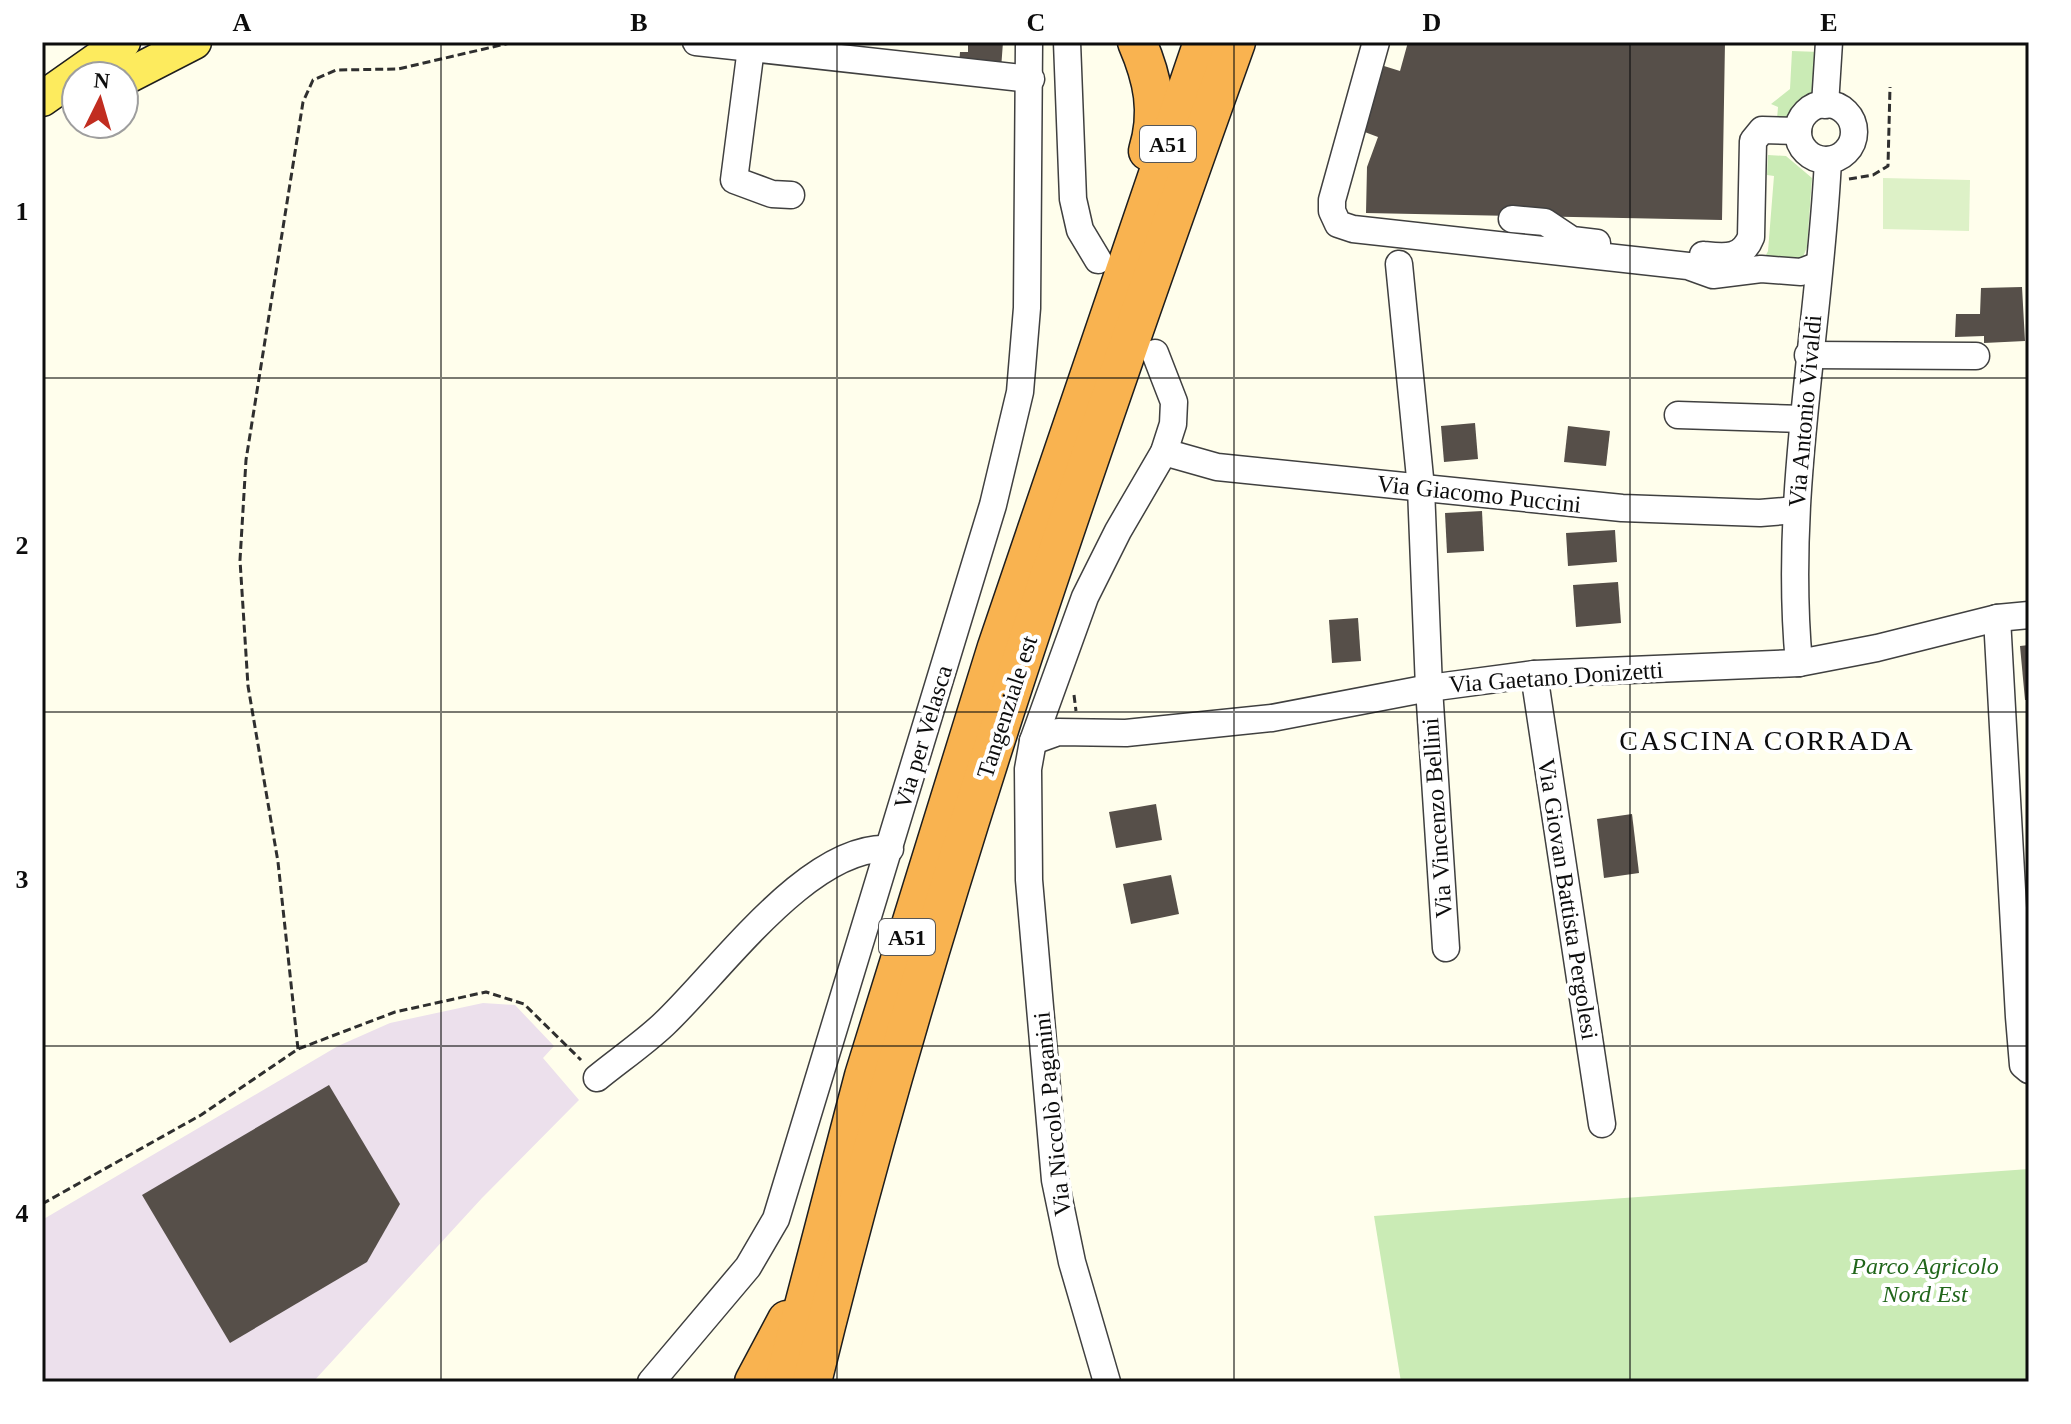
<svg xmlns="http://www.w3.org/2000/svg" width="2071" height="1424" font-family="Georgia,serif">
	<rect width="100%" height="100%" fill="#fffeec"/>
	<polygon fill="#ece0ec" points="483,1003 515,1005 554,1046 543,1058 579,1100 482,1198 313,1382 46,1382 42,1373 42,1220 338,1046 390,1023"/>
	<g fill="#caebb5">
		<polygon points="1792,51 1820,52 1816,99 1788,121 1777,119 1778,107 1771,104 1790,89"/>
		<polygon points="1768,155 1786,156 1812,178 1807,247 1801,262 1762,263 1768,251 1774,176 1767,175"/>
		<polygon points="2029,1169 2029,1382 1401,1382 1374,1216"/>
	</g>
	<polygon fill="#ddf1c7" points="1883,178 1970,180 1969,231 1883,229"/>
	<g fill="#564f49">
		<polygon points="968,42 1003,42 1001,69 959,66 960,52 968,52"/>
		<polygon points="1408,42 1725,42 1722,220 1366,213 1367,167 1378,137 1362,131 1384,66 1400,71"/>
		<polygon points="2022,287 2025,341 1984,343 1984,336 1955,337 1956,314 1980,314 1981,288"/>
		<polygon points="1475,423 1478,459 1444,462 1441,426"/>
		<polygon points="1568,426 1610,431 1606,466 1564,462"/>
		<polygon points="1482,511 1484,551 1447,553 1445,513"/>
		<polygon points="1615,530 1617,562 1568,566 1566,533"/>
		<polygon points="1618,582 1621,623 1576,627 1573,585"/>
		<polygon points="1358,618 1361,661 1332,663 1329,620"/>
		<polygon points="2029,645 2029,700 2025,700 2020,646"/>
		<polygon points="1156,804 1162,840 1116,848 1109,812"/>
		<polygon points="1632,814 1639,873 1604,878 1597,819"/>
		<polygon points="1171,875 1179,914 1131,924 1123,884"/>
		<polygon points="329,1085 400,1204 367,1262 230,1343 142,1195"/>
	</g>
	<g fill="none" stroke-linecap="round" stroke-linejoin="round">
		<defs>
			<g id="minor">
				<polyline points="696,42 1031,79"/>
				<polyline points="1067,42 1073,199 1080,230 1098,260"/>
				<polyline points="1376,42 1332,200 1332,211 1338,224 1353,229 1688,266 1713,275 1761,269 1801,272 1819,265"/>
				<polyline points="751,48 734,180 772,194 791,195"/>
				<circle cx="1826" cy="132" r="28"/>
				<polyline points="1825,105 1829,42"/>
				<polyline points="1512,219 1545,222 1572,240 1597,243"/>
				<path d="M1703,255C1724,257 1742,260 1751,237L1753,141L1762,130L1798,131"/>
				<polyline points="1399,264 1421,488 1429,688 1446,948"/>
				<polyline points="1808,355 1976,356"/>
				<polyline points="1678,415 1803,419"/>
				<polyline points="1164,452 1217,467 1622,508 1760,513 1796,510"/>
				<polyline points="1997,618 2019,1017 2023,1065 2029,1070"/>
				<path d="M1799,663C1783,494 1820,328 1828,160"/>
				<polyline points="1534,674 1602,1124"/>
				<polyline points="1033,741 1058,732 1126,733 1272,718 1429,688 1534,674 1799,663 1877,648 1997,618 2029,615"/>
				<path d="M597,1078C619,1060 644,1043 664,1024C720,971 810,843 890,849"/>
				<polyline points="651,1382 748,1267 776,1219 993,505 1020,392 1027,308 1029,42"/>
				<polyline points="1107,1382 1072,1262 1055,1180 1029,880 1028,769 1033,741 1085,597 1118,531 1164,452 1173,424 1174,402 1155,353"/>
			</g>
			<g id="major">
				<polyline points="124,78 194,42"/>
				<polyline points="42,99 123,42"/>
			</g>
			<g id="highway">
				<path d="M1137,42C1153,79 1160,112 1148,151"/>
				<polyline points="754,1382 787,1320"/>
				<polyline points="784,1382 864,1076 997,647 1203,42"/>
				<path d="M812,1382C923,927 1078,483 1236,42"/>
			</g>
		</defs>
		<use href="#minor" stroke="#404040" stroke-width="29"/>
		<use href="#major" stroke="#1e1e1e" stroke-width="37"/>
		<use href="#highway" stroke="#1e1e1e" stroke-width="41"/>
		<g stroke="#2f2f2f" stroke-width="3" stroke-dasharray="8 4" stroke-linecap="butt">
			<polyline points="1849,179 1873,175 1888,166 1890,87"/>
			<polyline points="1074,695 1076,711"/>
			<polyline points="298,1049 278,862 248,686 240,560 246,460 303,102 313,80 336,70 398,69 514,42"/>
			<polyline points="42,1204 201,1115 298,1049 395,1012 486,992 524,1004 581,1060"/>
		</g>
		<use href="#minor" stroke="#fff" stroke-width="26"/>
		<use href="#major" stroke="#fdeb5e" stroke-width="34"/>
		<use href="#highway" stroke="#f9b350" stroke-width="38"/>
	</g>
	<path fill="none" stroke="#0d0d0d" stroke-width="2" stroke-opacity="0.55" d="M441,42V1382M837,42V1382M1234,42V1382M1630,42V1382M42,378H2029M42,712H2029M42,1046H2029"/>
	<g text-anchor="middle" stroke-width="8" stroke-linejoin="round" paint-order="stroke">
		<g fill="#fff" stroke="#565656" stroke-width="2">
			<rect x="1140" y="126" width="56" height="36" rx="6"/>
			<rect x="879" y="919" width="56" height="36" rx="6"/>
		</g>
		<g font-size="22" font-weight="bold" fill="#0d0d0d">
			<text x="1168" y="152">A51</text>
			<text x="907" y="945">A51</text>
		</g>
		<g font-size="24" fill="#0d0d0d" stroke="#fff">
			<text transform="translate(1805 411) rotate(-85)" y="8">Via Antonio Vivaldi</text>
			<text transform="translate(1479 494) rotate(6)" y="8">Via Giacomo Puccini</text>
			<text transform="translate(1556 677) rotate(-4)" y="8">Via Gaetano Donizetti</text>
			<text transform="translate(1007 707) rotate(-72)" y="8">Tangenziale est</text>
			<text transform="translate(923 737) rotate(-73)" y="8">Via per Velasca</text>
			<text transform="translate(1437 818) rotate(-94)" y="8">Via Vincenzo Bellini</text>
			<text transform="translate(1568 899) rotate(81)" y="8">Via Giovan Battista Pergolesi</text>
			<text transform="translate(1052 1114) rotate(-96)" y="8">Via Niccolò Paganini</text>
		</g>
		<g font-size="24" font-style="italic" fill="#21661b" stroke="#fff">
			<text x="1925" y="1274">Parco Agricolo<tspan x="1925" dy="28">Nord Est</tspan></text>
		</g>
		<g font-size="28" letter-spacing="2" fill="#0d0d0d" stroke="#fff">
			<text x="1767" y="750">CASCINA CORRADA</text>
		</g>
	</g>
	<rect width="2071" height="1424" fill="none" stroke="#ffffff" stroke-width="88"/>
	<g transform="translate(100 100) rotate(5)"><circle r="38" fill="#ffffff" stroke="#9e9e9e" stroke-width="2"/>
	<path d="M0-6L14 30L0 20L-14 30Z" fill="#c12d20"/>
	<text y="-12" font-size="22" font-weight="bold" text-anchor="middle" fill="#0d0d0d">N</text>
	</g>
	<rect x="44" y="44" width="1983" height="1336" fill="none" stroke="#0d0d0d" stroke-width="3"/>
	<g font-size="26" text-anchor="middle" font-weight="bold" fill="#0d0d0d">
		<text x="242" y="31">A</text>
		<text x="639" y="31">B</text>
		<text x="1036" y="31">C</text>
		<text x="1432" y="31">D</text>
		<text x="1829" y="31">E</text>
		<text x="22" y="220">1</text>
		<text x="22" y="554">2</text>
		<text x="22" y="888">3</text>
		<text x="22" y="1222">4</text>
	</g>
</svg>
